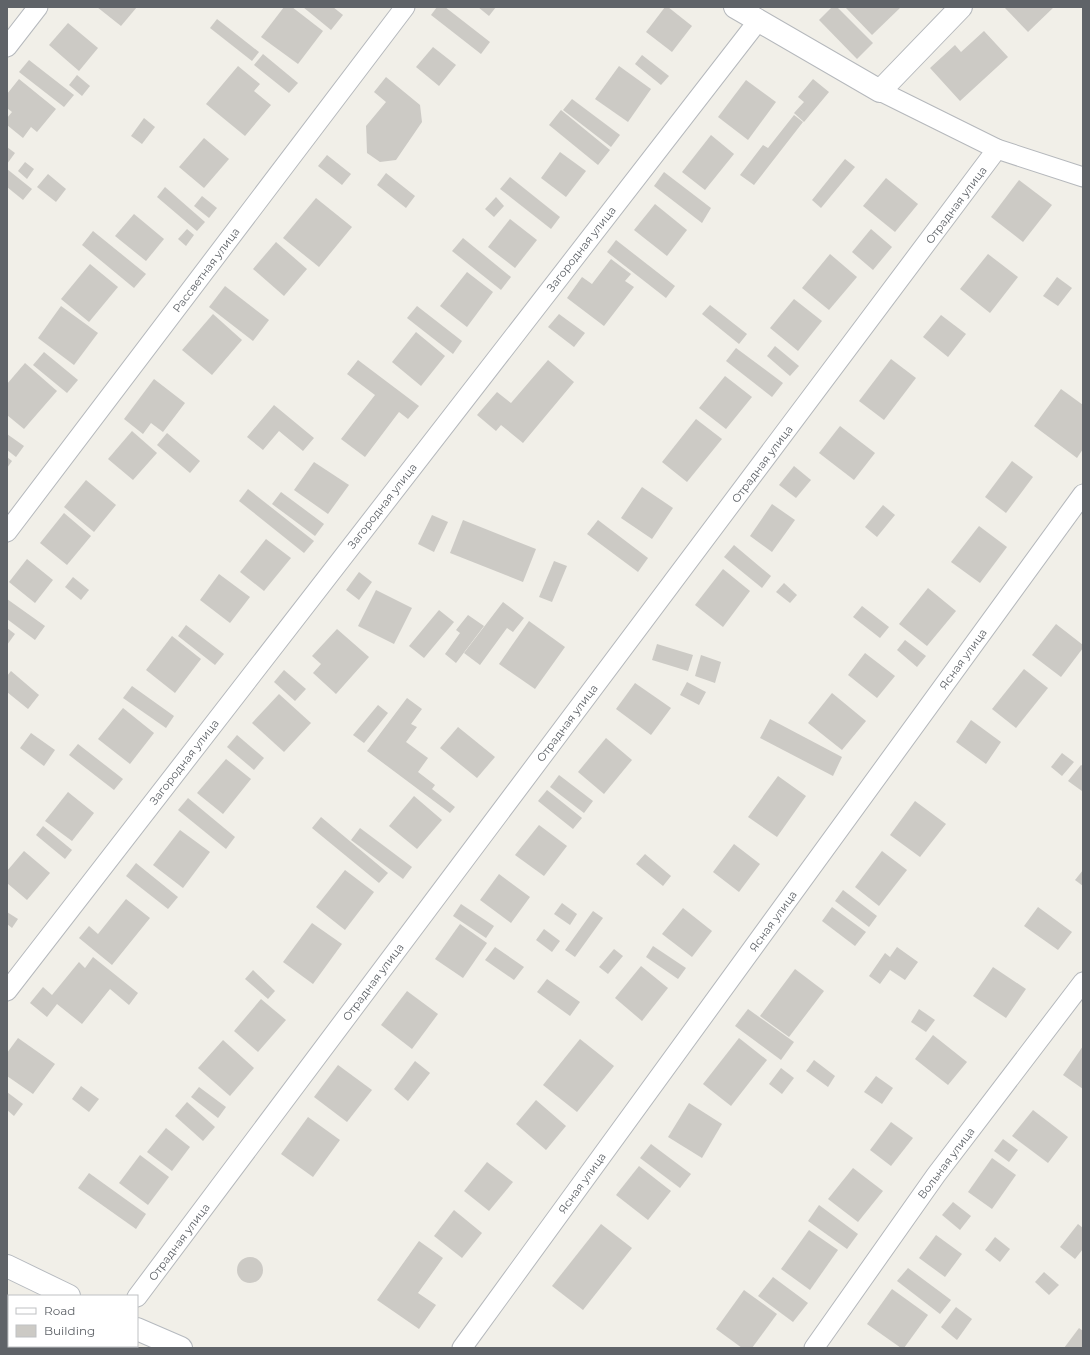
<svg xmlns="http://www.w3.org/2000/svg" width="1090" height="1355" font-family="Montserrat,sans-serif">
	<rect width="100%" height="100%" fill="#f1efe8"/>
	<g fill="#cccac5">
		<polygon points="97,7 137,7 121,26"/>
		<polygon points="284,7 292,7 323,31 298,64 261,37"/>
		<polygon points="303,7 333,7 343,15 331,30"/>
		<polygon points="437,7 445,7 490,42 481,54 431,15"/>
		<polygon points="478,7 496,7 489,16"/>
		<polygon points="665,7 668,7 692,26 672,52 646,32"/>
		<polygon points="832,7 837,7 873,43 857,59 819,20"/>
		<polygon points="847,7 901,7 872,35 846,8"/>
		<polygon points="1004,7 1054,7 1028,32"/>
		<polygon points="217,19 259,52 252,61 210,28"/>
		<polygon points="68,23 98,48 79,71 49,45"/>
		<polygon points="984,31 1008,57 960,101 930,68 955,45 961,52"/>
		<polygon points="433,47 456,65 439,86 416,67"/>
		<polygon points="263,54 298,83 289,93 254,65"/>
		<polygon points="642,55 669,76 661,85 635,64"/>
		<polygon points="29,60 74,95 64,107 19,72"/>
		<polygon points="238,66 260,84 254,91 271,105 245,136 206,104"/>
		<polygon points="619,66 651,89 628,122 595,99"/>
		<polygon points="77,75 90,86 82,96 69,85"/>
		<polygon points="386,77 420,105 422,122 396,160 380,162 367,153 366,126 386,102 374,92"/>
		<polygon points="19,79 56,109 37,132 31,127 23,138 7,125 7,118 12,112 7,108 7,94"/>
		<polygon points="813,79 829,92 804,122 794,113 804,102 798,97"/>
		<polygon points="746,80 776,102 748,140 718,117"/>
		<polygon points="572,99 620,135 611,147 563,110"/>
		<polygon points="561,110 610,150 598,165 549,125"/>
		<polygon points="794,115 803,122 754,185 740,175 763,145 768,148"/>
		<polygon points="144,118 155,127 142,144 131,136"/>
		<polygon points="711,135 734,154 705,190 682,172"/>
		<polygon points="204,138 229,159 204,188 179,167"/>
		<polygon points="7,147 15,153 7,164"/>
		<polygon points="560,152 586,171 566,197 541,178"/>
		<polygon points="327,155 351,174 342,185 318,166"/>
		<polygon points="845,159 855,167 821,208 812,200"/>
		<polygon points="25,162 34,169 27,179 18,171"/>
		<polygon points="7,169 32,189 23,200 7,187"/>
		<polygon points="664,172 711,208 702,223 654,186"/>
		<polygon points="386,173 415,196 406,208 377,185"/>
		<polygon points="48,174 66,189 56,202 37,187"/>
		<polygon points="510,177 560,217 551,229 500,189"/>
		<polygon points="886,178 918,204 895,232 863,206"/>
		<polygon points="1019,180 1052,205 1023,242 991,217"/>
		<polygon points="165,187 205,222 197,231 157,197"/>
		<polygon points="202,196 217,208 209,218 194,206"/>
		<polygon points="496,197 504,206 494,217 485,209"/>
		<polygon points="316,198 352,227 319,267 283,238"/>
		<polygon points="655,204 687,230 667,256 634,230"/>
		<polygon points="134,214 164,239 146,261 115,236"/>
		<polygon points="510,219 537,240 515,268 488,247"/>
		<polygon points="187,229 194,235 186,246 178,239"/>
		<polygon points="871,229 892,247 873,270 852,252"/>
		<polygon points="93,231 146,274 134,288 82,245"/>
		<polygon points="463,238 511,277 501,290 452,251"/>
		<polygon points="616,240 675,286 666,298 607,252"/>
		<polygon points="276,242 307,269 284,296 253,269"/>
		<polygon points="830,254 857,277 829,310 802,288"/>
		<polygon points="988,254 1018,277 990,313 960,289"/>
		<polygon points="611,259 631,274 625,281 634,287 604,326 567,298 582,277 592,284"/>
		<polygon points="90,264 118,287 89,322 61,299"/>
		<polygon points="467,272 493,292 467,327 440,306"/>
		<polygon points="1057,277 1072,288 1058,306 1043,296"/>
		<polygon points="225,286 269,320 253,341 209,307"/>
		<polygon points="794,299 822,321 798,351 770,328"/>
		<polygon points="710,305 747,334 739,344 702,314"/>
		<polygon points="61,306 98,333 74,365 38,338"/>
		<polygon points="417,306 462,341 453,354 407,318"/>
		<polygon points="213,314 242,340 212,375 182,350"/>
		<polygon points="559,314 585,333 574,347 548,327"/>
		<polygon points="941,315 966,334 948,357 923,337"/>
		<polygon points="416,332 445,356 421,386 392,362"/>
		<polygon points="775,346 799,366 790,376 767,356"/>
		<polygon points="736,348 783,383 772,397 726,361"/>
		<polygon points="44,352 78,380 67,393 33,365"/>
		<polygon points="891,359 916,378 884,420 859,401"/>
		<polygon points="358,360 419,406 408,419 399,412 365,457 341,439 375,395 347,374"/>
		<polygon points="548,360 574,382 523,443 501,425 496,431 477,415 497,392 511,403"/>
		<polygon points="25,363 57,391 24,429 7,415 7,384"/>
		<polygon points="725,376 752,397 726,429 699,408"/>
		<polygon points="154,379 185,403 163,432 151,423 143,434 124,419"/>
		<polygon points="1061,389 1083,405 1083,449 1077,458 1034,426"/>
		<polygon points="274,405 314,438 303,451 279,431 263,450 247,437"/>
		<polygon points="696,419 722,439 687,482 662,462"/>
		<polygon points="840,426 875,453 854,480 819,453"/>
		<polygon points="132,431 157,453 133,480 108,459"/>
		<polygon points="167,433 200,461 190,473 157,445"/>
		<polygon points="7,434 24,446 16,457 7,450"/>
		<polygon points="7,457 12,461 7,468"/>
		<polygon points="1012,461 1033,477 1006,513 985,497"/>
		<polygon points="314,462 349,485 328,514 294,490"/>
		<polygon points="794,466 811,480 796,498 779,485"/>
		<polygon points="86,480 116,505 94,532 64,507"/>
		<polygon points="642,487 673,508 652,539 621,518"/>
		<polygon points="248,489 314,541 304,553 239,501"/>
		<polygon points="281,492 324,524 315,536 272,504"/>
		<polygon points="772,504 795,520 772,552 750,536"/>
		<polygon points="883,505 895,515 877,537 865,527"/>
		<polygon points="64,513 91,536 67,565 40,543"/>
		<polygon points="432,515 448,522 434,552 418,544"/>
		<polygon points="463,520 536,549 523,582 450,553"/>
		<polygon points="598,520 648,558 638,572 587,534"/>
		<polygon points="979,526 1007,547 980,583 951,562"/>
		<polygon points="266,539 291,558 264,591 240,572"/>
		<polygon points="734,545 771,576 762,588 724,557"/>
		<polygon points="27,559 53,580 35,603 9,582"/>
		<polygon points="554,561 567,566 552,602 539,597"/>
		<polygon points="723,569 750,591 723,627 695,605"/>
		<polygon points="359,572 372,582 359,600 346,590"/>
		<polygon points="219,574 250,597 230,623 200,600"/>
		<polygon points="73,577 89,590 81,600 65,587"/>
		<polygon points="784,583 797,595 790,603 776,592"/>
		<polygon points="928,588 956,611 927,646 899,624"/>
		<polygon points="376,590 412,608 394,644 358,626"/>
		<polygon points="7,599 45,626 35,640 7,619"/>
		<polygon points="503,602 524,618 513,632 507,628 480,665 464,653"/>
		<polygon points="862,606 889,627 880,638 853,617"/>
		<polygon points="439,610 454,622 424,658 409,646"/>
		<polygon points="468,615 484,626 456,663 445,654 460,633 456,630"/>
		<polygon points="529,621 565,647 535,689 499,664"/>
		<polygon points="1056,624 1083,645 1083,648 1061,677 1032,655"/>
		<polygon points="186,625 224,654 215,665 178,636"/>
		<polygon points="7,628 15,634 7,645"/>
		<polygon points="337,629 369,657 336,694 313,673 321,664 312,656"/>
		<polygon points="172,636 201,659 175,693 146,670"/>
		<polygon points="905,640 926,656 917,667 897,650"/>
		<polygon points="657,644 693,655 688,671 652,660"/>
		<polygon points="865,653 895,676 877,698 848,675"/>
		<polygon points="701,655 721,662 715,683 695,676"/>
		<polygon points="1024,669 1048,688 1016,728 992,709"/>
		<polygon points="284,670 306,689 295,701 274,682"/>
		<polygon points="11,671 39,695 28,709 7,692 7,676"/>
		<polygon points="687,682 706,692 699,705 680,695"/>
		<polygon points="635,683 671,708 651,735 616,709"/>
		<polygon points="132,686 174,716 166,728 123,698"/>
		<polygon points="832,693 866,721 842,750 808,723"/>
		<polygon points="279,694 311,723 284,752 252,723"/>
		<polygon points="407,698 422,709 411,724 417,727 406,742 428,758 418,772 435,785 432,789 455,807 450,813 367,751"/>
		<polygon points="378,705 388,713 364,743 353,735"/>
		<polygon points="123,708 154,733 130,764 98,739"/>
		<polygon points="770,719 842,757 833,776 760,738"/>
		<polygon points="971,720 1001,742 986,764 956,742"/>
		<polygon points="458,727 495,757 477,778 440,748"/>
		<polygon points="31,733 55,750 44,766 20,748"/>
		<polygon points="237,735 264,758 254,770 227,747"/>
		<polygon points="606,738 632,760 604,794 578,772"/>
		<polygon points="78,744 123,779 114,790 69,755"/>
		<polygon points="1062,753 1074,762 1062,776 1051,767"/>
		<polygon points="226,759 251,779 223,814 197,793"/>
		<polygon points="1081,765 1083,766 1082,791 1068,781"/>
		<polygon points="559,775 593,801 584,813 550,787"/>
		<polygon points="778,776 806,796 777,837 748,817"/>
		<polygon points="547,790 582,818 573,829 538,801"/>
		<polygon points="68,792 94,813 72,841 45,821"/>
		<polygon points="414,796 442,820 417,849 389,826"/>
		<polygon points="188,798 235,837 226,849 178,810"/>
		<polygon points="915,801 946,824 920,857 890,835"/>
		<polygon points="321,817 388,873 379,883 312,828"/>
		<polygon points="539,825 567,846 544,876 515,855"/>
		<polygon points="43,826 72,850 65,859 36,835"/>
		<polygon points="360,828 412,867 403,879 351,840"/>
		<polygon points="180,830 210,852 183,888 153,865"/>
		<polygon points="734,844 760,864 739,892 713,872"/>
		<polygon points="24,851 50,873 27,900 7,883 7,871"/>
		<polygon points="882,851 907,870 879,906 855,887"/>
		<polygon points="645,854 671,876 663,886 636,864"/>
		<polygon points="136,863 178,897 168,909 126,876"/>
		<polygon points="345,870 374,892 345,930 316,907"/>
		<polygon points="1083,870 1083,886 1075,880"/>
		<polygon points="499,874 530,897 511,923 480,900"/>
		<polygon points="843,890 877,916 869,927 835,901"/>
		<polygon points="126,899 150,918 112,965 79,938 89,926 98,934"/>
		<polygon points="562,903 577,914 570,925 554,914"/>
		<polygon points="461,904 494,926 486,938 453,916"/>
		<polygon points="832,907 866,932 855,946 822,921"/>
		<polygon points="1038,907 1072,932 1058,950 1024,926"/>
		<polygon points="683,908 712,931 692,957 662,934"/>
		<polygon points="593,911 603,918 575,957 565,950"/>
		<polygon points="7,912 18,919 12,928 7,924"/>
		<polygon points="312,923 342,944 313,984 283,962"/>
		<polygon points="460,924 487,943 463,978 435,959"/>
		<polygon points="544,929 560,941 552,952 536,940"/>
		<polygon points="653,946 686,968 678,979 646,957"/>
		<polygon points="495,947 524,967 514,980 485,960"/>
		<polygon points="897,947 918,962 905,980 890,970 880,984 869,976 885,953 890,957"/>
		<polygon points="614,949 623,956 608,974 599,967"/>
		<polygon points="93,957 138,993 129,1005 110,989 82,1024 57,1004 47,1017 30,1003 43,987 52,995 79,962 85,968"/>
		<polygon points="641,966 668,988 642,1021 615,998"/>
		<polygon points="993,967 1026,989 1006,1018 973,996"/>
		<polygon points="795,969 824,991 789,1037 760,1016"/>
		<polygon points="253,970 275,991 268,999 245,979"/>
		<polygon points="547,979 580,1002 570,1016 537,992"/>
		<polygon points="407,991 438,1014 412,1049 381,1025"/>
		<polygon points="261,999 286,1020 258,1052 234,1031"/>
		<polygon points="748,1009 794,1042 781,1060 735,1026"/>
		<polygon points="919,1009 935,1020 926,1032 911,1022"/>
		<polygon points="933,1035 967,1062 948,1085 915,1059"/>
		<polygon points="18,1038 55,1064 33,1094 7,1076 7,1053"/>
		<polygon points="739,1038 767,1060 731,1106 703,1084"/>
		<polygon points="580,1039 614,1066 577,1112 543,1085"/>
		<polygon points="223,1040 254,1068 230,1096 198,1068"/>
		<polygon points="1083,1046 1083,1089 1063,1075"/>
		<polygon points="814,1060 835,1076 828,1087 806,1071"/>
		<polygon points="415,1061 430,1073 408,1101 394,1089"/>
		<polygon points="338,1065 372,1090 347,1122 314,1097"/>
		<polygon points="781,1068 794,1078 782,1094 769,1084"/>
		<polygon points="876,1076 893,1088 882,1104 864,1092"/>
		<polygon points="81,1086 99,1099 89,1112 72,1099"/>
		<polygon points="199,1087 226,1107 218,1118 191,1097"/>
		<polygon points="7,1092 23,1104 14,1116 7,1110"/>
		<polygon points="536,1100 566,1126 546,1150 516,1124"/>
		<polygon points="187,1102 215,1127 203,1141 175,1116"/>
		<polygon points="689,1103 722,1124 702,1158 668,1137"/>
		<polygon points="1033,1110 1068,1137 1048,1163 1012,1136"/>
		<polygon points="308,1117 340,1140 313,1177 281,1154"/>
		<polygon points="891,1122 913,1138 891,1166 870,1150"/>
		<polygon points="166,1128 190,1147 172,1171 147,1152"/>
		<polygon points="1003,1139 1018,1150 1009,1162 994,1151"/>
		<polygon points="651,1144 691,1174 680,1188 640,1158"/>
		<polygon points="140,1155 169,1177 148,1205 119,1183"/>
		<polygon points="992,1158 1016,1175 992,1209 968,1192"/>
		<polygon points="487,1162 513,1182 489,1211 464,1191"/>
		<polygon points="639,1166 671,1191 648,1220 616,1195"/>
		<polygon points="853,1168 883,1191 858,1222 828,1199"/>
		<polygon points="89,1173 146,1214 136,1229 78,1188"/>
		<polygon points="953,1202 971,1216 960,1230 942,1215"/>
		<polygon points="819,1205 858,1234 847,1249 808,1221"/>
		<polygon points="454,1210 482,1233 462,1258 434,1236"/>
		<polygon points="601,1224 632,1248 583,1310 552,1286"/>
		<polygon points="1078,1224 1083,1228 1083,1249 1075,1259 1060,1247"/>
		<polygon points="809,1230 838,1250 810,1290 781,1269"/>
		<polygon points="936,1235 962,1254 945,1277 919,1258"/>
		<polygon points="995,1237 1010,1249 1000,1262 985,1250"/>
		<polygon points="419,1241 443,1258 418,1293 436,1305 419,1329 377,1300"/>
		<circle cx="250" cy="1270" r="13"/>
		<polygon points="908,1268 951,1300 940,1314 897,1281"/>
		<polygon points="1044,1272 1059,1285 1049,1295 1035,1282"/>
		<polygon points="773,1277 808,1303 793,1322 758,1296"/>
		<polygon points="892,1289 928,1315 904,1348 901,1348 867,1324"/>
		<polygon points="744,1290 777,1314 752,1348 742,1348 716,1329"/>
		<polygon points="956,1307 972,1319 957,1340 941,1327"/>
		<polygon points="1079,1328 1083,1331 1083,1348 1064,1348"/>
	</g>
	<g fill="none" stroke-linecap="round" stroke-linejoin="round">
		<defs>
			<g id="minor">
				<polyline points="7,47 38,7"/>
				<polyline points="880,91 997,149 1083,177"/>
				<polyline points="7,532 405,7"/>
				<polyline points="7,991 758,21"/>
				<polyline points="137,1297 997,149"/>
				<polyline points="462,1348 1083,494"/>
				<polyline points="814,1348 936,1175 1083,982"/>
			</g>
			<polyline id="tertiary" points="735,7 880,91 961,7"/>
			<g id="secondary">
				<polyline points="7,1266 69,1296"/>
				<polyline points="137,1329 181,1348"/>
			</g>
		</defs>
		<use href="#minor" stroke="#b5b8bc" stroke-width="21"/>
		<use href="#tertiary" stroke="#b5b8bc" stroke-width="24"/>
		<use href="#secondary" stroke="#b6babf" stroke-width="24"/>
		<use href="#minor" stroke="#fff" stroke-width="19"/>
		<use href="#tertiary" stroke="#fff" stroke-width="22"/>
		<use href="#secondary" stroke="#fff" stroke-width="22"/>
	</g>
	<g text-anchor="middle" stroke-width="3" stroke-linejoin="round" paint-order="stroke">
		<g font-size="11" fill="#5f6368" stroke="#fff">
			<text transform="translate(956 205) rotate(-53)" y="4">Отрадная улица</text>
			<text transform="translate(581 249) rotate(-52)" y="4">Загородная улица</text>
			<text transform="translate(206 270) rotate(-53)" y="4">Рассветная улица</text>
			<text transform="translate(762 464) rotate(-53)" y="4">Отрадная улица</text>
			<text transform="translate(382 506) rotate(-52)" y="4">Загородная улица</text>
			<text transform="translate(963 659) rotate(-54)" y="4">Ясная улица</text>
			<text transform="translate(567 723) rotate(-53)" y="4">Отрадная улица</text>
			<text transform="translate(184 762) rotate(-52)" y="4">Загородная улица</text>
			<text transform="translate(773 921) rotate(-54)" y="4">Ясная улица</text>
			<text transform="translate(373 982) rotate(-53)" y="4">Отрадная улица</text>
			<text transform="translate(946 1163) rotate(-53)" y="4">Вольная улица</text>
			<text transform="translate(582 1183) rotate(-54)" y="4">Ясная улица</text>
			<text transform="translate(179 1242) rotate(-53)" y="4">Отрадная улица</text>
		</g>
	</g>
	<rect width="1090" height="1355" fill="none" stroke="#5f6368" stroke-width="16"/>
	<rect x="8" y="1295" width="130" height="52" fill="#ffffff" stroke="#bfc1c3"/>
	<rect x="16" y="1308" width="20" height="6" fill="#ffffff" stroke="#bfc1c3"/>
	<text x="44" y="1315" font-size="12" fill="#5f6368">Road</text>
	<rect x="16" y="1325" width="20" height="12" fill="#cccac5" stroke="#bfc1c3"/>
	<text x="44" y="1335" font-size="12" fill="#5f6368">Building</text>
</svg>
